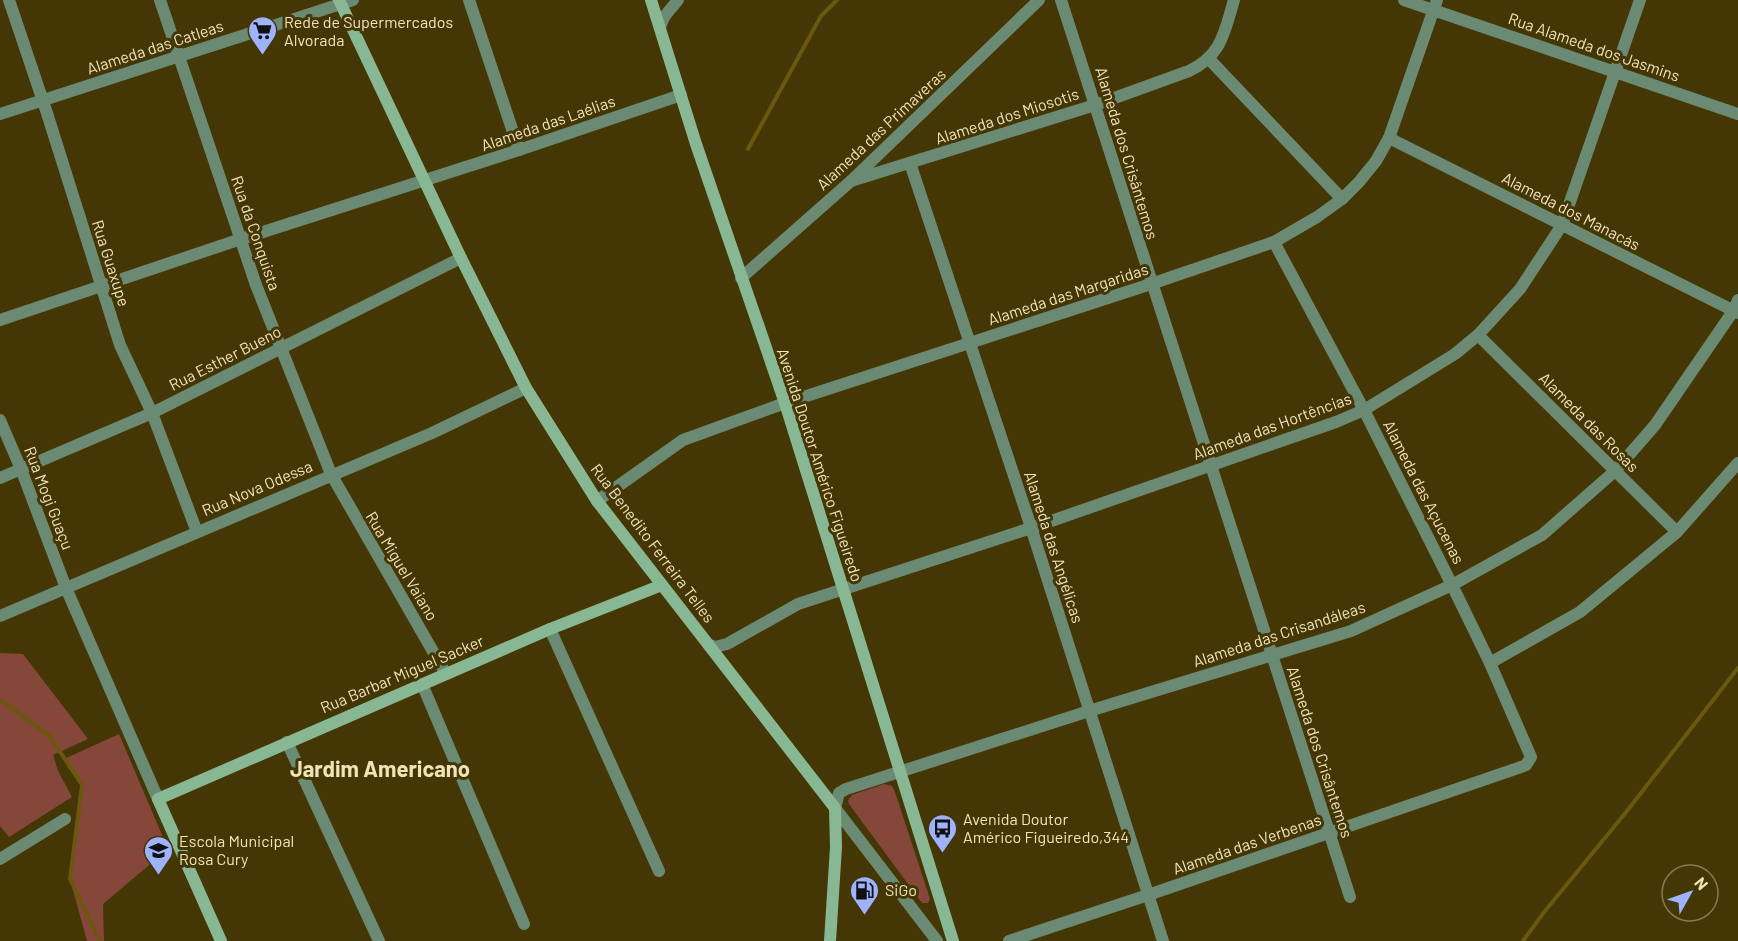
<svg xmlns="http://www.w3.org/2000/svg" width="1738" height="941" font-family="Barlow,sans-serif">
	<rect width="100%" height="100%" fill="#443605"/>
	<g fill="#86473b">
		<polygon points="0,653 23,654 88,739 53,755 58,771 72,797 9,837 0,826"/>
		<polygon points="119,734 168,849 103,904 104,941 87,941 70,879 82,785 64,759"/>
		<polygon points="884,784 892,786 895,792 930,899 928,903 922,903 849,804 848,800 852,795"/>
	</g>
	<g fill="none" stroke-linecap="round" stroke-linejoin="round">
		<g stroke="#6b570d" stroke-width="4">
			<polyline points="748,149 821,16 837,0"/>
			<polyline points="0,700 49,735 82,785 70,879 100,941"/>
			<polyline points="1523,941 1545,911 1627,811 1738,668"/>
		</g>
		<g stroke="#6b8a73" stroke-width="12">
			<polyline points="9,0 46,110 120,345 152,413 197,532"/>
			<polyline points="160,0 256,285 331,474 446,674"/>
			<polyline points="469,0 519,150"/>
			<polyline points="1061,0 1350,897"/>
			<polyline points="1404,0 1738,114"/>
			<polyline points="660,27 664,17 678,0"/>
			<polyline points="1209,59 1342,199"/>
			<polyline points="0,114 353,0"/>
			<polyline points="1389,138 1738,313"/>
			<polyline points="910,163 1028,518 1163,941"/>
			<path d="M851,181L1095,105L1189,71C1222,55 1224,33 1234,0"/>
			<polyline points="741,278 851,181 1039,0"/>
			<polyline points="0,320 241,239 519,150 681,95"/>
			<polyline points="1478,335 1677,532"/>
			<polyline points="0,420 21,469 66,588 158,799"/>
			<polyline points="0,478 152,413 461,258"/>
			<polyline points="597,501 683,440 785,403 1151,284 1274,242 1317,217 1342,199 1359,182 1376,161 1389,138 1437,0"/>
			<polyline points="0,616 432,433 526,388"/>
			<polyline points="550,629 659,871"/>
			<polyline points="710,645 715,647 727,644 798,604 1031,528 1336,422 1364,410 1455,354 1478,335 1520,289 1562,225 1640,0"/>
			<polyline points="1490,663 1580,612 1677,532 1738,463"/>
			<polyline points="422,684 524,924"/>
			<polyline points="287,742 379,941"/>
			<polyline points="0,859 65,819"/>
			<polyline points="937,941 835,808 839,793 846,789 1089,711 1351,631 1452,585 1542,535 1615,471 1655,425 1734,310 1738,300"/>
			<polyline points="1009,941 1148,895 1521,767 1526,765 1531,757 1490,663 1452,585 1364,410 1274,242"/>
		</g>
		<g stroke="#87b893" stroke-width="12">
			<polyline points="339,0 461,258 526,388 597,501 835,808 836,847 830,941"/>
			<polyline points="651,0 696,144 785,403 953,941"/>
			<polyline points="221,941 158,799 550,629 662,585"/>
		</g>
	</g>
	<defs>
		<symbol id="supermarket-pin" viewBox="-11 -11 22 30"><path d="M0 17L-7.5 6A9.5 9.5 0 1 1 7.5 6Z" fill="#9fb3fd" stroke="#443605"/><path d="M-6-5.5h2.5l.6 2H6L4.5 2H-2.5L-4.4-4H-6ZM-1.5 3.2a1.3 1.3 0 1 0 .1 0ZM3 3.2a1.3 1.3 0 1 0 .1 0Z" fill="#111"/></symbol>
		<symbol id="bus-pin" viewBox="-11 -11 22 30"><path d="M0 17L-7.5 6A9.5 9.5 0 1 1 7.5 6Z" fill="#9fb3fd" stroke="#443605"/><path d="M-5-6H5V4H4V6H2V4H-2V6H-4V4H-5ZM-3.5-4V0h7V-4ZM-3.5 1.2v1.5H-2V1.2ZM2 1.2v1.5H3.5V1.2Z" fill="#111"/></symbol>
		<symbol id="school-pin" viewBox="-11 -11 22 30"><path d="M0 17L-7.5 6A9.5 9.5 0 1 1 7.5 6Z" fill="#9fb3fd" stroke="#443605"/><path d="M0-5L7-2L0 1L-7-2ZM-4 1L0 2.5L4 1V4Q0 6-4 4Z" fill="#111"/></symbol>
		<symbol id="fuel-pin" viewBox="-11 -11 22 30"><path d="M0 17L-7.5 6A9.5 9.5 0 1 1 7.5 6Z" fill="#9fb3fd" stroke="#443605"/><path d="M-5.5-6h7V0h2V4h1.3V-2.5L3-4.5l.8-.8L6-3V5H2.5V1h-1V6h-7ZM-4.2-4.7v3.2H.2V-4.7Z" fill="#111"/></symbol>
	</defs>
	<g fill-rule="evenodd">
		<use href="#supermarket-pin" x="246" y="14" width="33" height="45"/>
		<use href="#bus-pin" x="926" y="812" width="33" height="45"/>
		<use href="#school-pin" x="142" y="834" width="33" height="45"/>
		<use href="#fuel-pin" x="848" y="874" width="33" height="45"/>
	</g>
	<g text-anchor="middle" stroke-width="6" stroke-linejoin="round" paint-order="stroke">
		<g font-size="16" fill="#f0e3ba" stroke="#443605" text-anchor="start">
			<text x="284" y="28">Rede de Supermercados<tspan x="284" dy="18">Alvorada</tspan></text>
			<text x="963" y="825">Avenida Doutor<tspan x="963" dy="18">Américo Figueiredo,344</tspan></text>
			<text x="179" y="847">Escola Municipal<tspan x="179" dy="18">Rosa Cury</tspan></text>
			<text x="885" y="896">SiGo</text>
		</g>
		<g font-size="16" fill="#f0e3ba" stroke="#443605">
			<text transform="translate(155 47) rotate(-18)" y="6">Alameda das Catleas</text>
			<text transform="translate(1594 47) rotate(19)" y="6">Rua Alameda dos Jasmins</text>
			<text transform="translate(1007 116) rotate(-18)" y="6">Alameda dos Miosotis</text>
			<text transform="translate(548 123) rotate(-19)" y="6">Alameda das Laélias</text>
			<text transform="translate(881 129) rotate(-43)" y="6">Alameda das Primaveras</text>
			<text transform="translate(1127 153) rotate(73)" y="6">Alameda dos Crisântemos</text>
			<text transform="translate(1571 211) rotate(27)" y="6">Alameda dos Manacás</text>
			<text transform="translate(256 233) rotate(71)" y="6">Rua da Conquista</text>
			<text transform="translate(111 263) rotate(72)" y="6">Rua Guaxupe</text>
			<text transform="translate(1068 294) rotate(-18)" y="6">Alameda das Margaridas</text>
			<text transform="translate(225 358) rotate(-27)" y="6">Rua Esther Bueno</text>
			<text transform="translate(1589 422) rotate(45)" y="6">Alameda das Rosas</text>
			<text transform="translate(1272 426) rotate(-20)" y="6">Alameda das Hortências</text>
			<text transform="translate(820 465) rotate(72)" y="6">Avenida Doutor Américo Figueiredo</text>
			<text transform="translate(257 488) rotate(-23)" y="6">Rua Nova Odessa</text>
			<text transform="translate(1424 492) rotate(63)" y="6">Alameda das Açucenas</text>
			<text transform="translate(49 498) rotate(69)" y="6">Rua Mogi Guaçu</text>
			<text transform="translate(653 543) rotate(53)" y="6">Rua Benedito Ferreira Telles</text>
			<text transform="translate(1054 547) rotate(72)" y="6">Alameda das Angélicas</text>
			<text transform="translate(402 566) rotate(59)" y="6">Rua Miguel Vaiano</text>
			<text transform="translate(1279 634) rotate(-18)" y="6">Alameda das Crisandáleas</text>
			<text transform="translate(402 674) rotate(-23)" y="6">Rua Barbar Miguel Sacker</text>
			<text transform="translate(1320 752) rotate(72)" y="6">Alameda dos Crisântemos</text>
			<text transform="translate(1247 844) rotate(-19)" y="6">Alameda das Verbenas</text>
		</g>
		<g font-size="22" font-weight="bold" fill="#f0e3ba" stroke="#443605">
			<text x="380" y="777">Jardim Americano</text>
		</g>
	</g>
	<g transform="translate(1690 893) rotate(50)"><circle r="28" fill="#443605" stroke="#897b4d" stroke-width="1.5"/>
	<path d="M0-4.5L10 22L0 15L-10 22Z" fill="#9fb3fd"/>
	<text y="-9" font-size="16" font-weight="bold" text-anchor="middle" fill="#f0e3ba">N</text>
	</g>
</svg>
